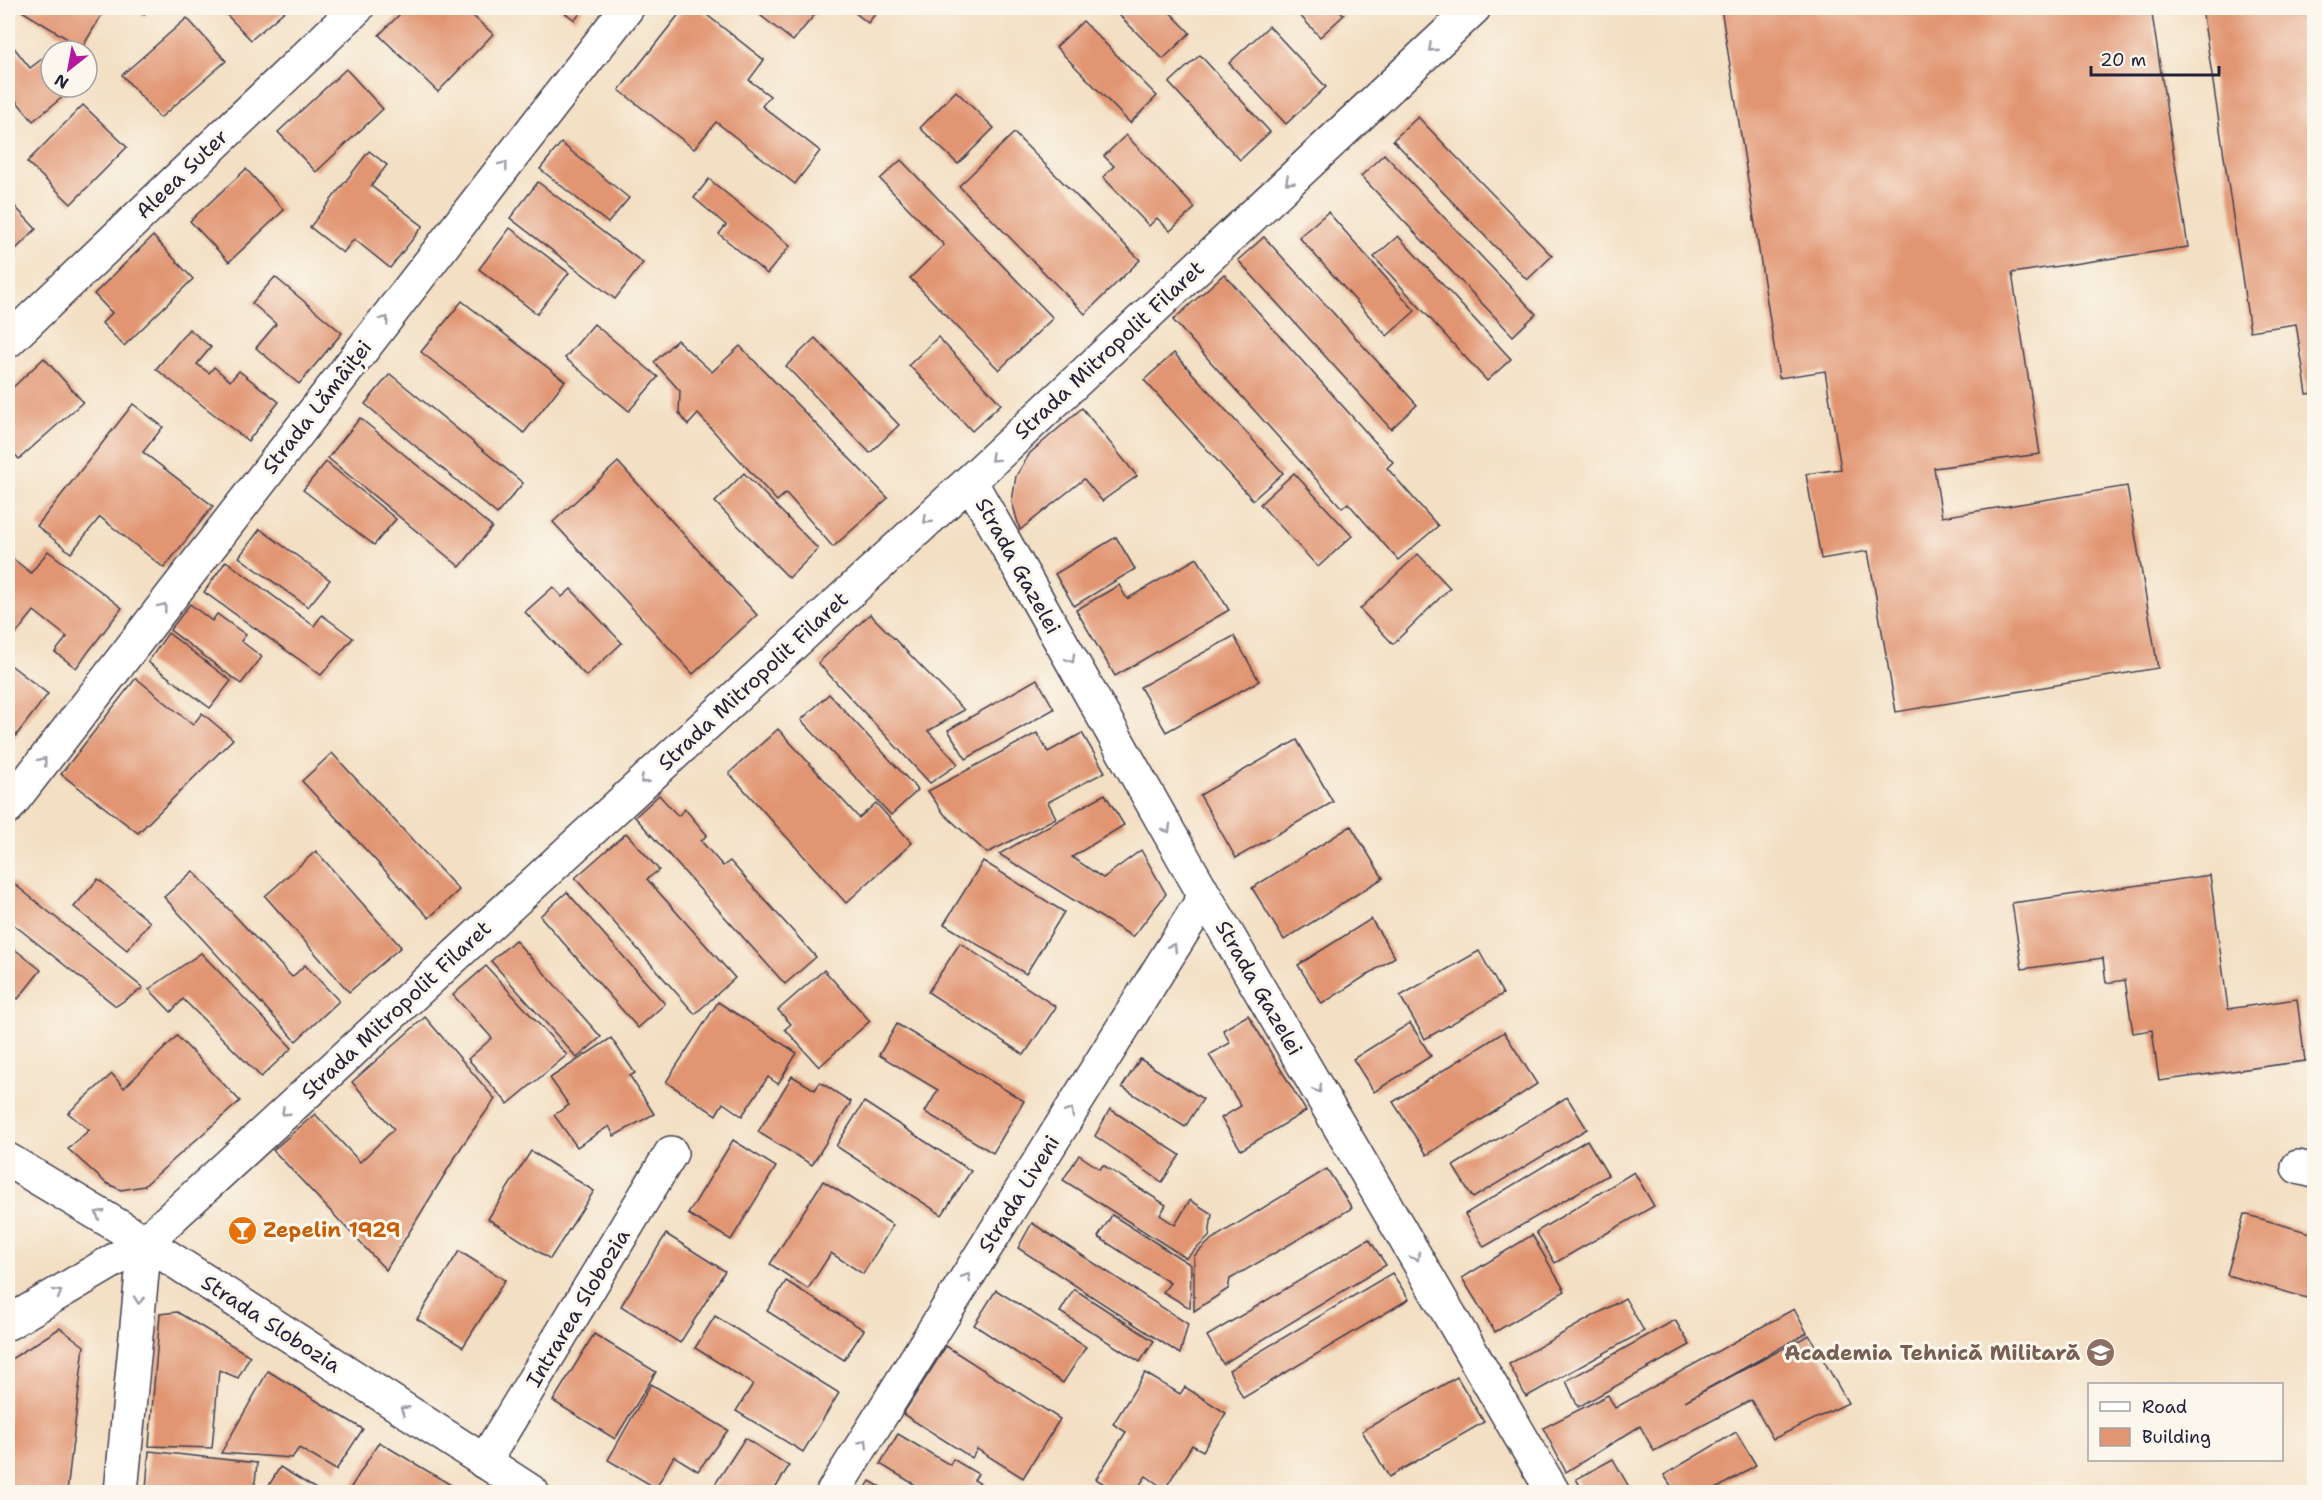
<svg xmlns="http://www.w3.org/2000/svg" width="2322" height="1500" font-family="'Shantell Sans',sans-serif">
	<rect width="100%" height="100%" fill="#fbf7ec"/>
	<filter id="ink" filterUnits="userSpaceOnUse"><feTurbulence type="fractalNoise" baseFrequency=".0167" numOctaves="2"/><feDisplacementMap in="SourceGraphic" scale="12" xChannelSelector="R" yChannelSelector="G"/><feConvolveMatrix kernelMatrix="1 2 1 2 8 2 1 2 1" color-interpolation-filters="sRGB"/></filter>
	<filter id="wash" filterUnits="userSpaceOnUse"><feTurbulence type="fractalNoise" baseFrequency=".008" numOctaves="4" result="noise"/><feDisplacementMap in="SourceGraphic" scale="24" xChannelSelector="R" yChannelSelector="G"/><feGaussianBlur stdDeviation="1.35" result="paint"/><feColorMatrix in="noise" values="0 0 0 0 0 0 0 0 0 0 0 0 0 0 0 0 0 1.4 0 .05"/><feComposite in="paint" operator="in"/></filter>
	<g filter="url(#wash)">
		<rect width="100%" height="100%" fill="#f3dfc3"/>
		<g id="blocks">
			<g fill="#e19572">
				<polygon points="17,8 99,8 104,11 82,48"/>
				<polygon points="132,8 148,8 144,15"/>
				<polygon points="233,8 288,8 251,40 226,14"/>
				<polygon points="406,8 464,8 493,34 438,92 379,35"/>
				<polygon points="558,8 584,8 575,20"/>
				<polygon points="684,8 698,8 764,60 749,80 770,96 762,106 820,151 795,184 716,122 694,149 619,90"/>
				<polygon points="751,8 820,8 793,41"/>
				<polygon points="849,8 880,8 868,23"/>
				<polygon points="1112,8 1166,8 1190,33 1163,59"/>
				<polygon points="1293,8 1337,8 1344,15 1320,37"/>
				<polygon points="1721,8 2151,8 2188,247 2012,273 2040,454 1934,468 1942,517 2127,486 2158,668 1896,712 1868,551 1821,559 1806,474 1841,469 1825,371 1779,378"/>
				<polygon points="2202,8 2314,8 2314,393 2307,394 2296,324 2250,331"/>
				<polygon points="187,18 226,61 160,118 122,75"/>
				<polygon points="1083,21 1157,96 1130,123 1056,47"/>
				<polygon points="1269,26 1326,87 1286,124 1229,63"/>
				<polygon points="8,40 30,68 50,53 51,87 75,87 33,121 8,91"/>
				<polygon points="1200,55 1270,132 1240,160 1169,83"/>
				<polygon points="346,69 383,109 316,172 278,132"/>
				<polygon points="956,91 994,128 958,164 920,128"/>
				<polygon points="83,105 127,147 71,204 27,162"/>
				<polygon points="8,114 16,123 8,131"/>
				<polygon points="1418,117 1552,256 1527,280 1393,140"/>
				<polygon points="1014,133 1140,260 1085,314 959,186"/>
				<polygon points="1126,135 1195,208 1170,231 1157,218 1149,226 1103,177 1114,166 1104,156"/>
				<polygon points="561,143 629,198 608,223 540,169"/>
				<polygon points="369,151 387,165 371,186 423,226 390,268 354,239 343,253 310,227"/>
				<polygon points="1384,154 1536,314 1513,336 1361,176"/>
				<polygon points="901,160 1053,318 999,370 910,278 944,245 880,179"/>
				<polygon points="246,169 284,210 229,262 190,221"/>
				<polygon points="709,179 790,246 767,274 719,234 726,225 694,198"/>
				<polygon points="538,182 643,263 615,299 510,218"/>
				<polygon points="8,199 36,229 8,257"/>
				<polygon points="1328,212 1415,311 1387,336 1299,237"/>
				<polygon points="510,228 569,273 537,314 479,269"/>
				<polygon points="153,236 193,279 124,346 102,323 112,313 94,294"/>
				<polygon points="1398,236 1511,359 1487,381 1374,257"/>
				<polygon points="1264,237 1417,405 1391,429 1238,260"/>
				<polygon points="1224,274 1393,462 1387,468 1438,526 1398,560 1348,503 1342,508 1173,320"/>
				<polygon points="275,277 342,333 299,384 256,348 276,324 252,303"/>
				<polygon points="462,301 565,381 524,433 421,352"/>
				<polygon points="594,324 658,377 629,411 565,358"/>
				<polygon points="189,329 211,347 197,364 209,373 214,367 230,381 239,371 279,402 248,441 156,369"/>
				<polygon points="938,337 1001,404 972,431 909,365"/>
				<polygon points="815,338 899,425 870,453 786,366"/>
				<polygon points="677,340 712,372 740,346 888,498 833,547 786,493 777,501 698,414 688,425 679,413 680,391 654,362"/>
				<polygon points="1174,353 1283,473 1253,500 1144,380"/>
				<polygon points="44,358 83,402 19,459 8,447 8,392"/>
				<polygon points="390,374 523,483 497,514 365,404"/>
				<polygon points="133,404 163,427 143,452 213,506 164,568 100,517 71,553 37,526"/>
				<polygon points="1082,408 1137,476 1102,501 1084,479 1020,530 1012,502 1016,476 1030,453"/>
				<polygon points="360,418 492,527 460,567 328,458"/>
				<polygon points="326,462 396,519 374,545 303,490"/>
				<polygon points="618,462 757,615 693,674 553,522"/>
				<polygon points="744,473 818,549 789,578 715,502"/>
				<polygon points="1294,473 1352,536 1318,567 1260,504"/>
				<polygon points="260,529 330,580 308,607 239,557"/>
				<polygon points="1116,537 1135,569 1074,606 1055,574"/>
				<polygon points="48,551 122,608 76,668 55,652 67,637 34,611 15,635 8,629 8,564 12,558 31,573"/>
				<polygon points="1418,554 1450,588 1393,644 1360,609"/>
				<polygon points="1197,558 1229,610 1115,676 1076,610 1119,585 1127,599"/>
				<polygon points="226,561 314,626 322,615 353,638 321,675 204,592"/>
				<polygon points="553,587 562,597 571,589 622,643 586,676 525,612"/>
				<polygon points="190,604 212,621 217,614 246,635 241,641 262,657 241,684 170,630"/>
				<polygon points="870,614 964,710 928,731 958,764 930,783 818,663"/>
				<polygon points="168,633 231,681 210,708 148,662"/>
				<polygon points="1234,636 1259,681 1166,732 1140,687"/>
				<polygon points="8,663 48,694 8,746"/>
				<polygon points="136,678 193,725 202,713 233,739 138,833 61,774"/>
				<polygon points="1037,679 1054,709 966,759 948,730"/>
				<polygon points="829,694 918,790 891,815 801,720"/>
				<polygon points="778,729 859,818 876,803 912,843 846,903 729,773"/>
				<polygon points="1037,733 1048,752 1082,733 1105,772 1048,802 1056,818 987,853 944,814 928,791"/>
				<polygon points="1297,740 1333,802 1236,858 1200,795"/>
				<polygon points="332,753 459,890 429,918 302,781"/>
				<polygon points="1105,794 1124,825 1072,857 1103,878 1141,850 1166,894 1133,937 999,854"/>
				<polygon points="659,795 678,816 685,809 707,835 701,841 723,866 730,861 816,957 785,984 635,817"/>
				<polygon points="1351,826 1383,878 1284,940 1252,888"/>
				<polygon points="626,833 659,870 647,879 735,978 695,1014 575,878"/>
				<polygon points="316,851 401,947 349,992 265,896"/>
				<polygon points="983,861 1064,912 1026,974 944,924"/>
				<polygon points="193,871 292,977 305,965 339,1001 296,1041 164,897"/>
				<polygon points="2210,875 2228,1009 2297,999 2305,1061 2159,1081 2152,1030 2133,1033 2125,980 2106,983 2103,958 2022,969 2012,903"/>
				<polygon points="8,879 143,988 116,1006 8,920"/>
				<polygon points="98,879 150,922 127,950 74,907"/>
				<polygon points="567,892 665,1004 638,1028 540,916"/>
				<polygon points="1371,919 1395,957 1322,1004 1298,965"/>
				<polygon points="515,940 601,1037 577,1058 491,961"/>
				<polygon points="960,943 1056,1007 1024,1055 928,992"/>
				<polygon points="8,944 41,970 18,999 8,990"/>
				<polygon points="1479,951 1503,994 1425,1039 1400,996"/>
				<polygon points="201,953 292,1048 261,1077 183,999 171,1012 149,989"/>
				<polygon points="486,966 567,1055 508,1104 468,1059 492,1038 453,995"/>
				<polygon points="824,970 870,1021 819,1067 785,1029 791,1024 778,1010"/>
				<polygon points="718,1002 797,1053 778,1084 768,1077 742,1116 723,1103 716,1115 666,1082"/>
				<polygon points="1248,1015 1306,1111 1241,1150 1221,1118 1241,1106 1209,1055 1230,1043 1223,1030"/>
				<polygon points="425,1017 495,1099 462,1146 386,1270 273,1150 315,1114 360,1162 394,1129 352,1082"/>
				<polygon points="1410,1023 1431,1056 1374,1092 1353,1059"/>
				<polygon points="897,1024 1024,1101 993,1153 925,1112 938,1090 879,1055"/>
				<polygon points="1504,1032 1537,1084 1427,1155 1393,1102"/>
				<polygon points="177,1036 240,1101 144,1186 121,1190 106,1183 68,1149 89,1130 68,1113 112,1074 124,1088"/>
				<polygon points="611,1038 635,1073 630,1076 654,1114 614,1136 609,1126 577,1147 554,1115 569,1105 550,1078"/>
				<polygon points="1140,1059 1203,1099 1185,1127 1122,1087"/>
				<polygon points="792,1076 815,1090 820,1082 851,1102 812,1165 758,1132"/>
				<polygon points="1567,1097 1587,1129 1473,1198 1453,1166"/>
				<polygon points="864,1102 971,1171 942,1215 836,1146"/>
				<polygon points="1110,1109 1180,1155 1162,1182 1095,1136"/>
				<polygon points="733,1140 776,1167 731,1240 688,1214"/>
				<polygon points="1587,1140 1608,1175 1484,1247 1465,1214"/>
				<polygon points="531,1151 594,1191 550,1259 488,1219"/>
				<polygon points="1079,1155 1100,1169 1103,1165 1166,1205 1160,1215 1175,1225 1190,1200 1212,1214 1209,1237 1186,1258 1063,1180"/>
				<polygon points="1327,1169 1352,1208 1230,1279 1228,1289 1194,1311 1194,1256 1212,1239"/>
				<polygon points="1634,1172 1654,1206 1555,1263 1536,1232"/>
				<polygon points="823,1181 893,1225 863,1274 831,1253 808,1289 770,1264"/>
				<polygon points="2244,1214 2314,1234 2314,1300 2227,1275"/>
				<polygon points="1112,1215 1191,1265 1190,1308 1163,1292 1170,1283 1098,1237"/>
				<polygon points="1032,1223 1188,1324 1180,1354 1018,1248"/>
				<polygon points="666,1234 725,1271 680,1343 621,1306"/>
				<polygon points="1532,1235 1565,1291 1495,1332 1462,1278"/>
				<polygon points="1369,1239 1386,1265 1223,1364 1207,1336"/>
				<polygon points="459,1251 505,1280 463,1347 417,1319"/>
				<polygon points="1392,1273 1409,1299 1243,1398 1229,1370"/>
				<polygon points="786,1281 864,1330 844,1360 767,1311"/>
				<polygon points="1074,1289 1154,1341 1140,1362 1060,1312"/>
				<polygon points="996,1290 1086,1347 1063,1383 974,1325"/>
				<polygon points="1625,1298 1644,1331 1526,1397 1509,1364"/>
				<polygon points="1794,1309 1807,1333 1685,1401 1809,1335 1848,1403 1773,1439 1751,1400 1654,1451 1640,1426 1566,1472 1543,1428 1608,1395 1615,1408"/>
				<polygon points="177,1312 250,1356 238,1378 219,1370 212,1448 149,1446 160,1314"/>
				<polygon points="715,1316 839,1393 803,1452 736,1411 753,1384 695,1348"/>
				<polygon points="1675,1320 1690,1345 1578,1407 1566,1381"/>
				<polygon points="60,1328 84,1346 67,1492 8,1492 8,1361"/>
				<polygon points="594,1334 656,1372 615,1439 553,1401"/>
				<polygon points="946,1346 1060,1419 1023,1478 977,1449 972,1458 903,1414"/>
				<polygon points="268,1371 363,1429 336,1470 299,1448 292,1458 221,1453"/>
				<polygon points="1145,1373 1180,1394 1185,1387 1226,1413 1203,1451 1192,1445 1165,1489 1146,1476 1135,1492 1117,1492 1096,1479 1126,1432 1113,1424"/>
				<polygon points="1457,1377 1484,1422 1389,1477 1362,1431"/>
				<polygon points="651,1384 728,1430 698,1471 674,1456 656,1488 608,1460"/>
				<polygon points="1736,1432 1756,1465 1711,1492 1675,1492 1664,1475"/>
				<polygon points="898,1434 950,1465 953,1459 978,1474 974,1480 995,1492 927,1492 880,1464"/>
				<polygon points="745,1438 789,1466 773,1492 710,1492"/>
				<polygon points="379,1442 456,1488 454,1492 348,1492"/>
				<polygon points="149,1451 257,1463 254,1492 184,1492 146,1489"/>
				<polygon points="1613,1459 1629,1487 1619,1492 1584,1492 1576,1479"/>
				<polygon points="280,1467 321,1492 265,1492"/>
				<polygon points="870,1481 889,1492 863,1492"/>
			</g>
		</g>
	</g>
	<g filter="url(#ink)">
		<use href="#blocks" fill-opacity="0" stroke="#413e4f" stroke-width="1.5"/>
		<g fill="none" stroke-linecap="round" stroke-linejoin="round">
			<defs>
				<g id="minor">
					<polyline points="8,341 357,8"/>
					<polyline points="970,481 1205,896 1553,1492"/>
					<polyline points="8,807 627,8"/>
					<polyline points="8,1160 145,1242 532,1492"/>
					<polyline points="2298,1167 2314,1171"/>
					<polyline points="8,1323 145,1242 970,481 1474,8"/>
					<polyline points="484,1462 671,1153"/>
					<polyline points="121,1492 145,1242"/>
					<polyline points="833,1492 1205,896"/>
				</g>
			</defs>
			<use href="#minor" stroke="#413e4f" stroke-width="36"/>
			<use href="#minor" stroke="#fff" stroke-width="33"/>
		</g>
		<defs><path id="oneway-chevron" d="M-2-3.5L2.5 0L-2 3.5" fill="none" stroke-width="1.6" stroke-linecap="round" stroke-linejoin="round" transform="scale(1.5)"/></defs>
		<g stroke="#9c9ca7">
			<use href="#oneway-chevron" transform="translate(1432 48) rotate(137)"/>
			<use href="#oneway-chevron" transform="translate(504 165) rotate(-52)"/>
			<use href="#oneway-chevron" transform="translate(1289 181) rotate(137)"/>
			<use href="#oneway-chevron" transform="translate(385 320) rotate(-52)"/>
			<use href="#oneway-chevron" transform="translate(994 458) rotate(137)"/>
			<use href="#oneway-chevron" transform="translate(927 520) rotate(137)"/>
			<use href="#oneway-chevron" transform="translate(163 607) rotate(-52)"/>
			<use href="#oneway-chevron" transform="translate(1071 659) rotate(60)"/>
			<use href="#oneway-chevron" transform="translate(43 761) rotate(-52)"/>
			<use href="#oneway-chevron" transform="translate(644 780) rotate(137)"/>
			<use href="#oneway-chevron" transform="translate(1167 829) rotate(60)"/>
			<use href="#oneway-chevron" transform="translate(1173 947) rotate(-58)"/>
			<use href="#oneway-chevron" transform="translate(1318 1089) rotate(60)"/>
			<use href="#oneway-chevron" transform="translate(285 1112) rotate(137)"/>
			<use href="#oneway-chevron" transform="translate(1070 1112) rotate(-58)"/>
			<use href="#oneway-chevron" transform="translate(99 1214) rotate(-149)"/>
			<use href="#oneway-chevron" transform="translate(1416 1257) rotate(60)"/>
			<use href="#oneway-chevron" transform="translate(967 1277) rotate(-58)"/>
			<use href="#oneway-chevron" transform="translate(58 1293) rotate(-30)"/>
			<use href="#oneway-chevron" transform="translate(139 1300) rotate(95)"/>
			<use href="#oneway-chevron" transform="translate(404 1410) rotate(-147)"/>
			<use href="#oneway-chevron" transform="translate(864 1443) rotate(-58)"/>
		</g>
	</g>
	<defs>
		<symbol id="bar-disc" viewBox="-11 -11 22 22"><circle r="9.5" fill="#e8710a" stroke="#fbf7ec"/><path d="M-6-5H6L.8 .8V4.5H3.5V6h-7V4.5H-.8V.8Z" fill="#fff"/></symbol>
		<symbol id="university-disc" viewBox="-11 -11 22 22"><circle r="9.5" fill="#8d6e63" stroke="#fbf7ec"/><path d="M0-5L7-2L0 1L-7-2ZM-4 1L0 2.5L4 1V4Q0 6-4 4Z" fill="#fff"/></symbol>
	</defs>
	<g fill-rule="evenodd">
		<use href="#bar-disc" x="226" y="1214" width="33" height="33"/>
		<use href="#university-disc" x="2084" y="1336" width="33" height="33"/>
	</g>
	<g text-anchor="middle" stroke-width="6" stroke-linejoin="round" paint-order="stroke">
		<g font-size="21" fill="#22223b" stroke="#fbf7ec">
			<text transform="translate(182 174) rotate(-44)" y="7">Aleea Suter</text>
			<text transform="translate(1109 350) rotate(-43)" y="7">Strada Mitropolit Filaret</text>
			<text transform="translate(317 407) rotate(-52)" y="7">Strada Lămâiței</text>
			<text transform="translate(1018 566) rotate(61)" y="7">Strada Gazelei</text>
			<text transform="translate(753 681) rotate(-43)" y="7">Strada Mitropolit Filaret</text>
			<text transform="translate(1259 988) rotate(60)" y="7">Strada Gazelei</text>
			<text transform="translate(396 1010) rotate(-43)" y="7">Strada Mitropolit Filaret</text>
			<text transform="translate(1019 1194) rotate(-58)" y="7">Strada Liveni</text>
			<text transform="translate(578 1308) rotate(-59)" y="7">Intrarea Slobozia</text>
			<text transform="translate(271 1324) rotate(33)" y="7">Strada Slobozia</text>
		</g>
		<g font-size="21" font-weight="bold" fill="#c56008" stroke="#fbf7ec" text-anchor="start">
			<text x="263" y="1237">Zepelin 1929</text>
		</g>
		<g font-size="21" font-weight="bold" fill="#785e54" stroke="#fbf7ec" text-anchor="end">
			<text x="2080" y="1360">Academia Tehnică Militară</text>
		</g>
	</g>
	<rect width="2322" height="1500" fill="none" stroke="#fbf7ec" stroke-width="30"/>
	<rect x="2088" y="1383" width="195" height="78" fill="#fbf7ec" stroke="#a4a2a5" stroke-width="1.5"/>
	<rect x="2100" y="1402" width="30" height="9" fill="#ffffff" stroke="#a4a2a5" stroke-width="1.5"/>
	<text x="2142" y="1413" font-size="18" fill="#22223b">Road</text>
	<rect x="2100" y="1428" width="30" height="18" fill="#e19572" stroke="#a4a2a5" stroke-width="1.5"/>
	<text x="2142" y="1443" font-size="18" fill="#22223b">Building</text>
	<g transform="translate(69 69) rotate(211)"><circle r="28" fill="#fbf7ec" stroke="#a4a2a5" stroke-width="1.5"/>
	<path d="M0-4.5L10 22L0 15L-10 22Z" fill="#b5179e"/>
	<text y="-9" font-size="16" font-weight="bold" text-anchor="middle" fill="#22223b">N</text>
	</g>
	<path d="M2091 66v9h128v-9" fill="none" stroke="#22223b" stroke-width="3"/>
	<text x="2100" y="66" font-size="18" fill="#22223b" stroke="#fbf7ec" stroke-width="4.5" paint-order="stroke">20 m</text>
</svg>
